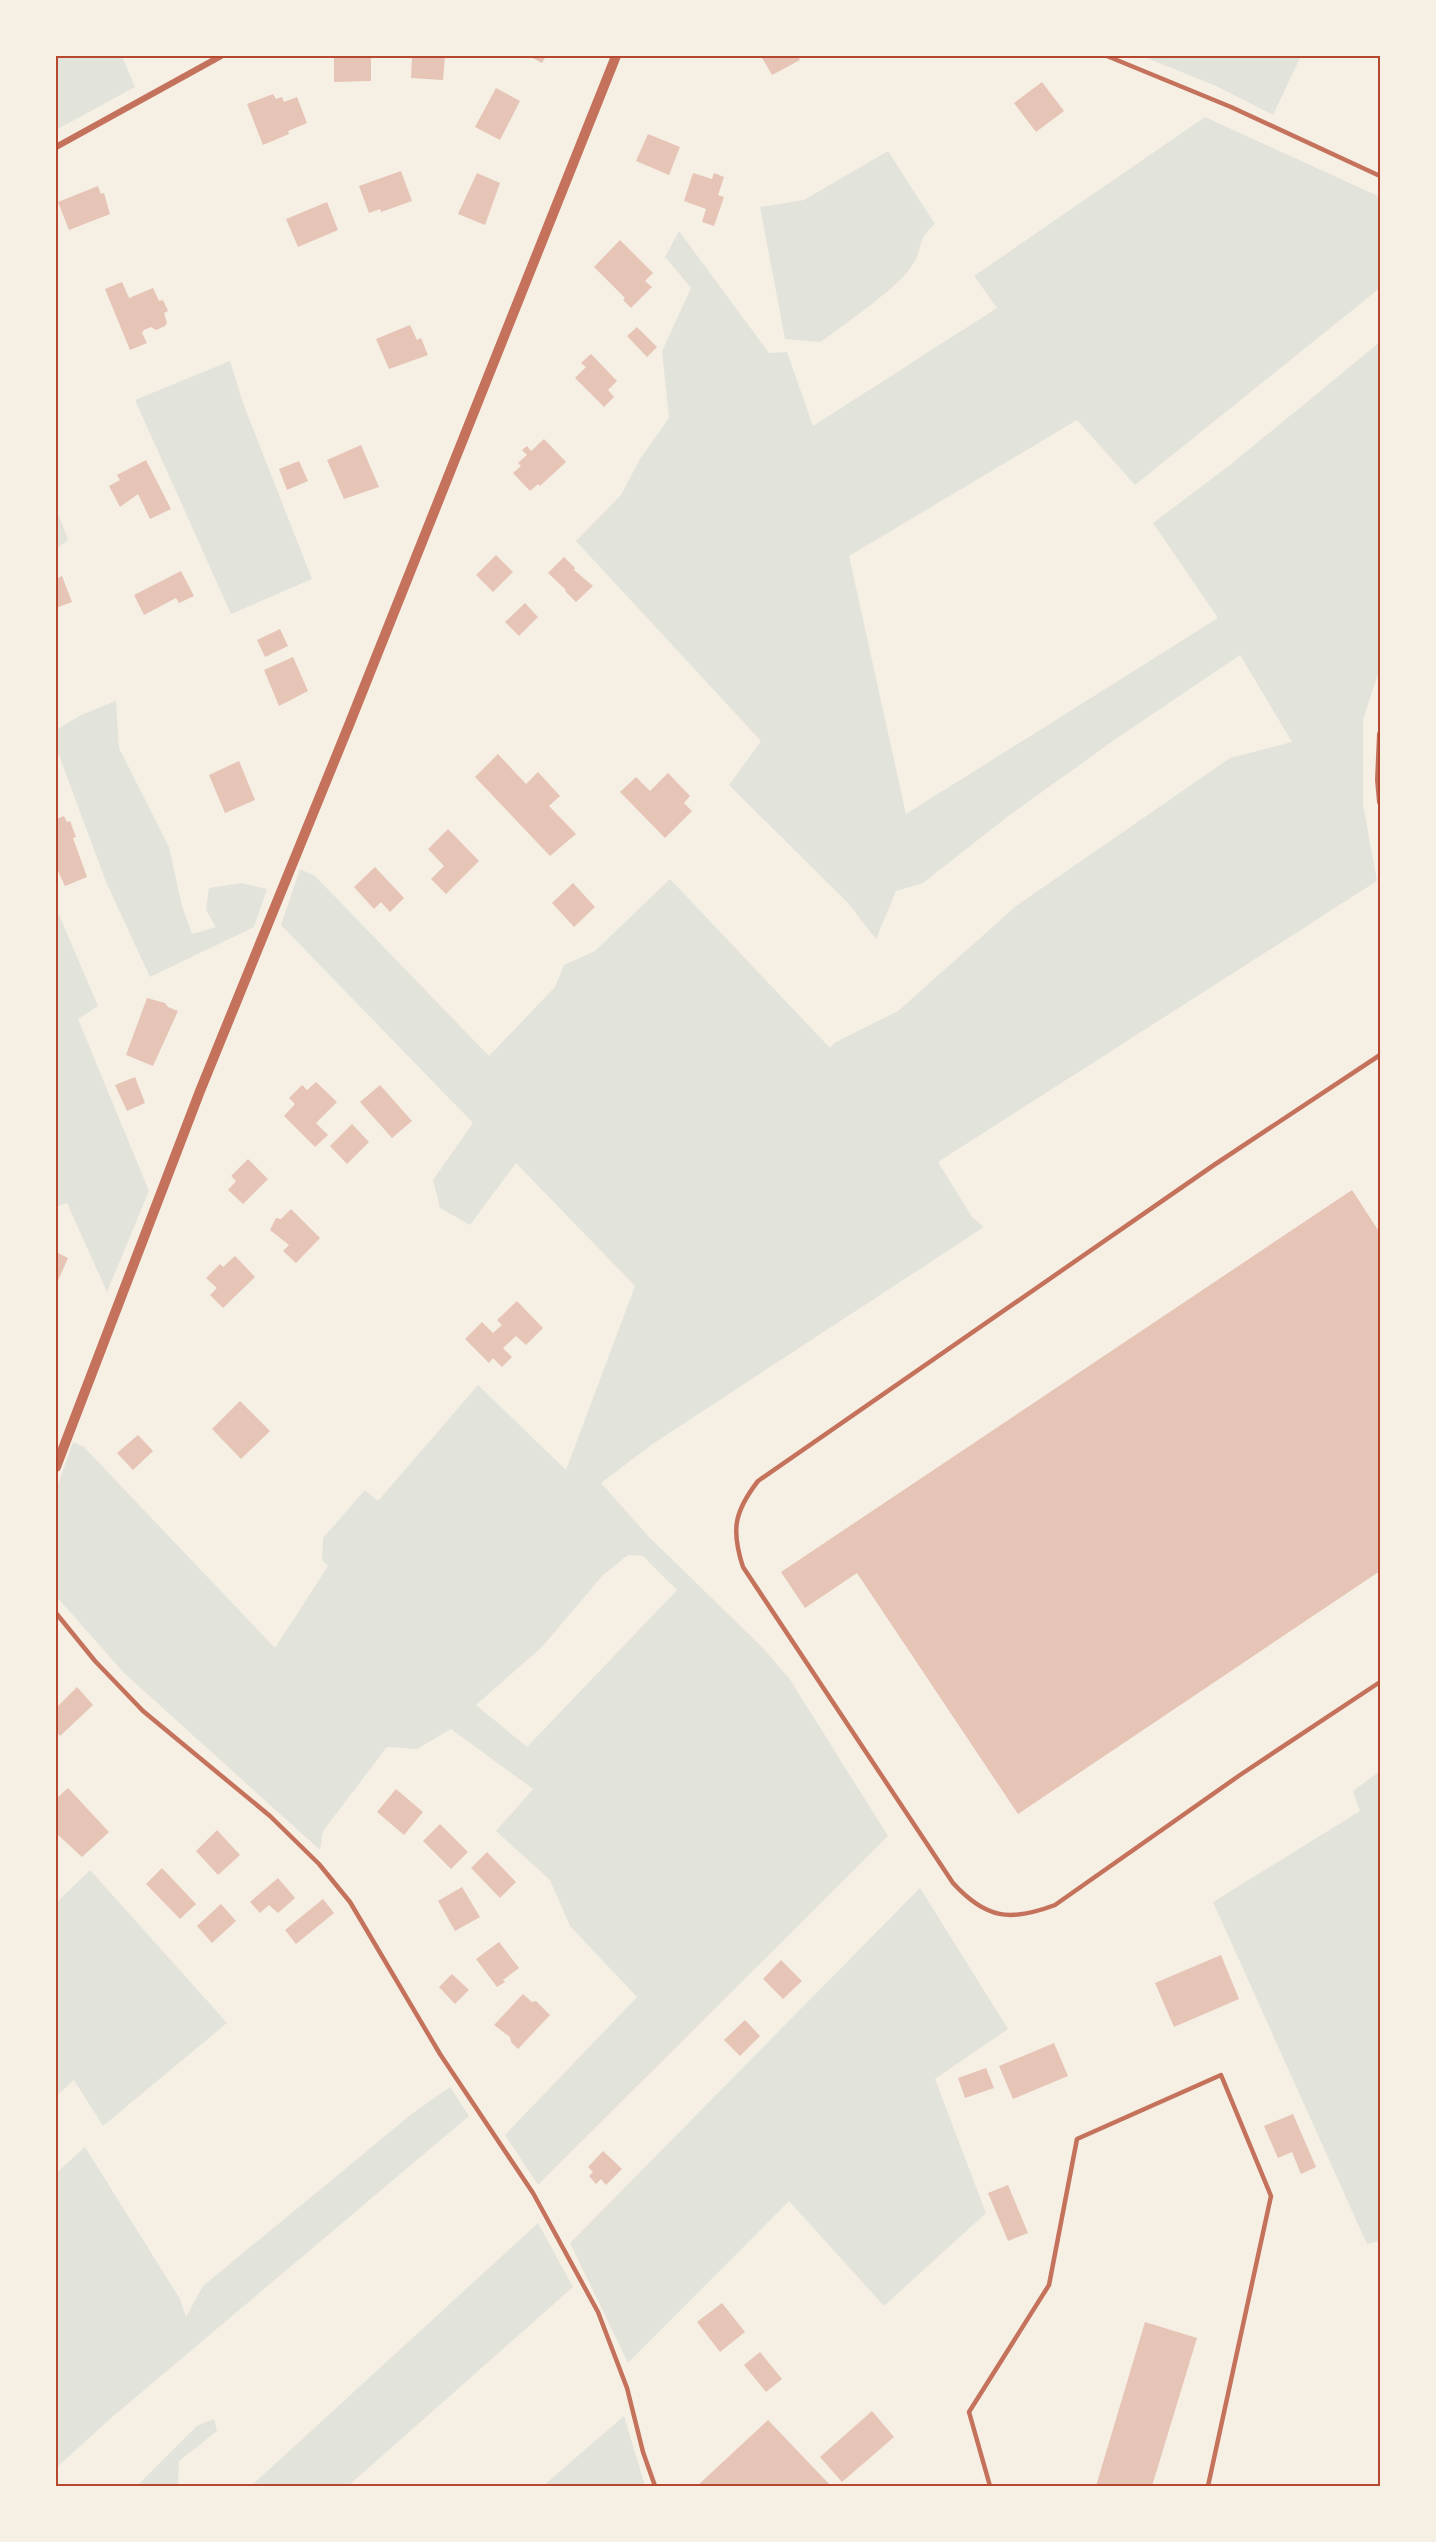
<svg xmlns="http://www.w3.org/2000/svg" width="1436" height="2542" font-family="Merriweather,serif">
	<rect width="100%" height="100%" fill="#f6efe4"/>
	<g fill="#e2e4dc" fill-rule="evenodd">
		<polygon points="56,56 122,56 135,87 56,130"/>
		<polygon points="1142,56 1301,56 1273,115 1216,86"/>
		<path d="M1205,117L1380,197V288L1135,485L1077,420L849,556L906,814L1218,618L1153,523L1230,465L1380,342V668L1363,720V804L1377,881L938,1162L972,1217L984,1227L654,1443L601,1483L649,1537L760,1645L789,1678L888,1836L538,2185L505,2135L637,1997L570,1926L550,1880L496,1831L533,1789L451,1729L417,1749L387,1747L323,1831L320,1850L124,1673L56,1596V1490L73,1442L84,1447L275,1648L328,1566L322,1560L323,1538L365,1490L378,1501L478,1385L566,1470L635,1286L516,1163L470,1225L440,1208L433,1180L473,1123L281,925L300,869L315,876L489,1056L555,987L564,965L595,951L670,879L830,1048L834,1043L898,1011L1016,906L1230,758L1292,742L1240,655L1120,736L1011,814L923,883L896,891L876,939L847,902L729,785L761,741L576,541L621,495L640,459L669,418L662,351L691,288L665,257L679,231L769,353L787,352L813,426L997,308L974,276ZM628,1555L643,1556L677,1590L527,1747L476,1705L542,1647L603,1575Z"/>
		<path d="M888,151L935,224C916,240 924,247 913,264C900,287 844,324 821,342L785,339L760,207L804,200Z"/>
		<polygon points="230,361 243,403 312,579 231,614 135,400"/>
		<polygon points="56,508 68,540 56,549"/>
		<polygon points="116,701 119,748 169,847 182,906 192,934 216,927 206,910 209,888 241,883 267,889 254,927 150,977 106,882 56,747 56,730 81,715"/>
		<polygon points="56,908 98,1006 78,1019 149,1191 107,1292 67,1203 56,1207"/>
		<polygon points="1380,1771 1380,2241 1367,2244 1213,1902 1360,1811 1353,1791"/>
		<polygon points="90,1870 227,2023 103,2126 74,2080 56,2096 56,1903"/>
		<polygon points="920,1888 1008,2029 935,2079 986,2213 884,2306 789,2201 628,2363 570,2243"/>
		<polygon points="450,2087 469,2116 110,2419 56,2468 56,2173 85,2147 180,2299 186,2317 203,2286 413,2113"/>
		<polygon points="538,2223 573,2287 348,2486 251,2486"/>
		<polygon points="624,2416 645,2486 543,2486"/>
		<polygon points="214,2419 217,2431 179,2461 178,2486 137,2486 197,2426"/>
	</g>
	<g fill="#e6c5b7">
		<polygon points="334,56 371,56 371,81 334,82"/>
		<polygon points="412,56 445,56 443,80 411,78"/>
		<polygon points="529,56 546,56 542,63"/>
		<polygon points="761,56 797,56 800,60 772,75"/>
		<polygon points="1042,82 1064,111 1036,132 1014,103"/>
		<polygon points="496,88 520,101 500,140 475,127"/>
		<polygon points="273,94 276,99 282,97 284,102 297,97 307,123 288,131 289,134 263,145 247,104"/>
		<polygon points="648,134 680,147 669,175 636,161"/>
		<polygon points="401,171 412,201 381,212 380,209 369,213 359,186"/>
		<polygon points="477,173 500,183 485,225 458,214"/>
		<polygon points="693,173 712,179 714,173 724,177 718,195 724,197 714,226 702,222 706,209 684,201"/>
		<polygon points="98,186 101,194 104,193 110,214 69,230 58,202"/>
		<polygon points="327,202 338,230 298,247 286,219"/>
		<polygon points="620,240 653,273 645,281 652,287 631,308 623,300 625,298 594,267"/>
		<polygon points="122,282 129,298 153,288 159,301 163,300 168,311 164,313 167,323 165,326 156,330 151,327 144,330 142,333 147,343 130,350 105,289"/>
		<polygon points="410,325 417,340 421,338 428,355 389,369 376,339"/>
		<polygon points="637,327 657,347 647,357 627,336"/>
		<polygon points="591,354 617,381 608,390 614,397 604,407 575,378 586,367 581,363"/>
		<polygon points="544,439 566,462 540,486 538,484 530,491 513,473 521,466 518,463 527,455 522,450 527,446 531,451"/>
		<polygon points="361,445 379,487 344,499 327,460"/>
		<polygon points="146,460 171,509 150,519 138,494 120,507 109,486 120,480 117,475"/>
		<polygon points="299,461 308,481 287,490 279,469"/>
		<polygon points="496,555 513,572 493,592 476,575"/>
		<polygon points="564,557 575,568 574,570 593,586 576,602 565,591 566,590 548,573"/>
		<polygon points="181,571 194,596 179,603 176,598 144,615 134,595"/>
		<polygon points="62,576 72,602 56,608 56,579"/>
		<polygon points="525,603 538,617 519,636 505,622"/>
		<polygon points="280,629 288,646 265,657 257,640"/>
		<polygon points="293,657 308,691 279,706 264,670"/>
		<polygon points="498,754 526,784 538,772 560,796 549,806 576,834 550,856 475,777"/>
		<polygon points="239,761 255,800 225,813 209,775"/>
		<polygon points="668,773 690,796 684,803 692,811 665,838 620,792 636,777 650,791"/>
		<polygon points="64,816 67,822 70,821 76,837 73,838 87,877 65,886 56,867 56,819"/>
		<polygon points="448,829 479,861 446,894 431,879 444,866 428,849"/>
		<polygon points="375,867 404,898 390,912 381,902 374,909 354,887"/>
		<polygon points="573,883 595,907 574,927 552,903"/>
		<polygon points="147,998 165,1003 168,1007 178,1011 153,1066 126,1055"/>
		<polygon points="135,1077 145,1103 127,1111 115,1085"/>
		<polygon points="316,1082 337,1102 316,1123 328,1135 315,1147 284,1116 295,1104 289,1098 302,1085 307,1090"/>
		<polygon points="380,1085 412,1121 392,1138 360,1102"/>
		<polygon points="352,1124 369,1142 347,1164 330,1146"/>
		<polygon points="248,1159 268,1179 243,1204 228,1190 236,1181 231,1176"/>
		<polygon points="1352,1190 1380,1233 1380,1571 1018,1814 857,1573 805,1608 781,1572"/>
		<polygon points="291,1209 320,1238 296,1263 283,1251 289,1245 270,1230 276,1218 281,1219"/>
		<polygon points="56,1252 68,1258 56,1285"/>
		<polygon points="235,1256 255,1277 223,1308 210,1295 217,1288 206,1278 220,1264 223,1267"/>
		<polygon points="517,1301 543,1328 526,1345 516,1336 503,1348 512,1357 502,1367 493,1358 489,1363 465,1339 482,1322 493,1333 502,1325 497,1320"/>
		<polygon points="240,1401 270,1431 241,1459 212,1429"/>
		<polygon points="138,1435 153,1451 133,1470 117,1453"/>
		<polygon points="77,1687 93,1705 60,1736 56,1731 56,1708"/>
		<polygon points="68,1788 109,1832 82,1857 56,1833 56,1799"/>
		<polygon points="396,1789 423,1812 404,1835 377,1812"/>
		<polygon points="440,1824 468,1852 451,1869 423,1841"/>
		<polygon points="217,1830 240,1855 218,1875 196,1851"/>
		<polygon points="487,1852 516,1882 500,1898 471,1868"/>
		<polygon points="162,1868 196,1904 180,1919 146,1884"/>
		<polygon points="278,1878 295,1898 278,1913 269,1905 260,1913 250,1902"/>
		<polygon points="462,1887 480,1917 455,1931 438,1901"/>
		<polygon points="323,1899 334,1913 296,1944 285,1930"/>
		<polygon points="221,1904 236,1921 212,1943 197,1926"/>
		<polygon points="499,1942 519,1968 503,1980 505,1982 497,1987 476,1959"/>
		<polygon points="1221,1955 1239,1999 1174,2027 1155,1983"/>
		<polygon points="781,1960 802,1981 783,1999 763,1979"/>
		<polygon points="452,1974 469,1990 455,2004 439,1987"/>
		<polygon points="523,1994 532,2002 536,2001 550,2015 518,2049 511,2042 510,2037 494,2025"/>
		<polygon points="745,2020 760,2036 740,2056 724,2040"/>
		<polygon points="1054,2043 1068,2076 1013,2099 999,2066"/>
		<polygon points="986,2068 994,2088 965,2098 958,2078"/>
		<polygon points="1293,2114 1316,2167 1301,2174 1292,2152 1278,2158 1264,2126"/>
		<polygon points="603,2151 622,2169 606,2185 601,2179 596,2184 589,2176 593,2172 588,2167"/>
		<polygon points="1008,2185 1028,2233 1008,2241 988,2193"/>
		<polygon points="722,2303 745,2332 720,2352 697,2322"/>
		<polygon points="1145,2322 1197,2338 1152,2486 1096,2486"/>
		<polygon points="760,2352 782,2379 766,2392 744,2365"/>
		<polygon points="872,2411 894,2437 842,2482 820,2457"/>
		<polygon points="768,2420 831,2486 697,2486"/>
	</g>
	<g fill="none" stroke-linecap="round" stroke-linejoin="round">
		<g stroke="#c5725c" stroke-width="4.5">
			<polyline points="1107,56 1231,107 1380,176"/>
			<path d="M1380,1055L1214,1165L758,1481C734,1512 731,1530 743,1567L953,1883C986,1919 1010,1922 1055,1905L1240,1775L1380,1682"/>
			<polyline points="56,1613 95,1661 143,1711 270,1816 319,1864 350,1902 440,2054 533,2193 598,2312 627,2388 643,2452 655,2486"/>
			<polyline points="990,2486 969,2412 1049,2285 1077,2139 1221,2075 1271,2196 1208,2486"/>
		</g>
		<g stroke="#c5725c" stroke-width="6">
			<polyline points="56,147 221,56"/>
			<polyline points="1380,734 1378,780 1380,802"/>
		</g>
		<polyline stroke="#c5725c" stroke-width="10" points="56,1467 200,1091 349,725 616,56"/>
	</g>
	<rect width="1436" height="2542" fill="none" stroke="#f6efe4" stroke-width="114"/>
	<rect x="57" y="57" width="1322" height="2428" fill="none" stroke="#b5482f" stroke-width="2"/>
</svg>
